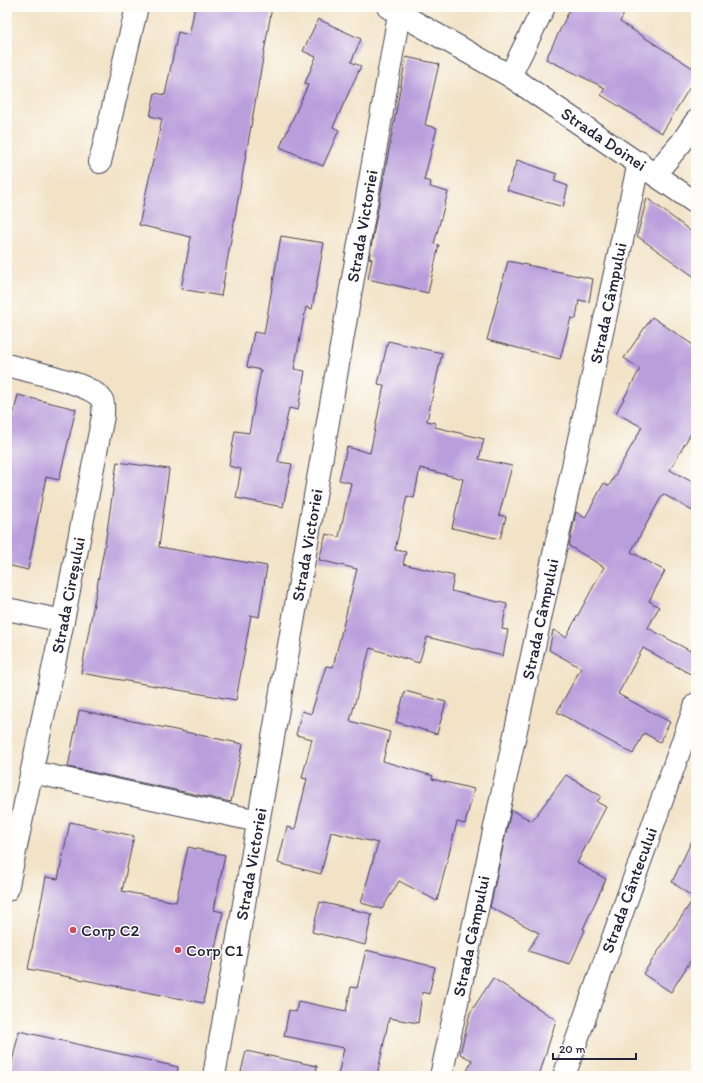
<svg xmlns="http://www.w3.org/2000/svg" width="703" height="1083" font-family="Itim,sans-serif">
	<rect width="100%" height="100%" fill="#fdfcf7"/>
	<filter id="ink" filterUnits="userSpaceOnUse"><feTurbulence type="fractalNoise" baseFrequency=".025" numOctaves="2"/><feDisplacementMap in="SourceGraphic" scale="8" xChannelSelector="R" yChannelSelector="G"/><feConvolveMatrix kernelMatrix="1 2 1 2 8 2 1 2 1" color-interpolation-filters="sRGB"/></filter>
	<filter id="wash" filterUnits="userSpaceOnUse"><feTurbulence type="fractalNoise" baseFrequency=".012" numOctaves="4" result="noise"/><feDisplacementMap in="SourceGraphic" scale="16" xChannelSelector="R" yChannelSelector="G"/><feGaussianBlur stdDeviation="0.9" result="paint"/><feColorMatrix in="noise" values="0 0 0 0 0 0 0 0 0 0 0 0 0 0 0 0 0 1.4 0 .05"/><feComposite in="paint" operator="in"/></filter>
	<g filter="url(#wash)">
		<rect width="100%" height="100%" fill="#f2e3c7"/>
		<g id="blocks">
			<g fill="#b99edc">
				<polygon points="195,7 272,7 221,296 181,289 191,237 139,225 162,119 150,116 155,93 165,95 178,32 189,35"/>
				<polygon points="571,7 627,7 620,22 696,70 696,77 662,133 601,95 605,88 546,59"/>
				<polygon points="318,19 361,39 351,62 361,66 333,127 339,130 323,166 280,147 308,85 305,83 316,57 303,51"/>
				<polygon points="406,57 439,64 425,125 437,128 424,180 431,182 430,187 448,192 434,244 439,245 428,293 368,279 372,259 369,258"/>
				<polygon points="517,160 557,174 554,181 568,186 563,207 507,190"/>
				<polygon points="647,198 696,235 696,278 637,236"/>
				<polygon points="281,236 324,243 312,309 306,307 294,369 305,371 298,410 289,408 278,462 292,464 283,507 236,498 241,469 229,466 235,431 249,433 261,370 247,367 254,332 264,334"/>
				<polygon points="508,261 593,279 589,302 579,300 576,319 571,318 560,359 487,340"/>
				<polygon points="652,317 696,347 696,424 670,470 696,484 696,513 663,494 631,552 665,571 649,601 659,607 648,628 696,654 696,677 643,648 618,694 670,722 660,742 644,733 633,754 557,712 581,668 549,650 553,630 566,637 604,567 569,546 576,512 585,518 604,483 609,486 642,427 616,413 640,369 624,358"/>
				<polygon points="388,341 442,353 427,421 436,423 435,427 484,439 479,459 512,466 499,515 506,517 500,539 452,528 463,479 420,468 414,498 407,496 395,550 406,552 403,564 454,576 451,591 507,604 502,629 508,630 503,656 427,637 419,663 370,648 350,721 390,732 383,761 433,776 432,779 474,789 465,824 457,822 437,901 399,881 382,909 361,903 378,843 331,832 321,874 278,863 287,827 295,829 307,779 302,778 312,739 296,735 302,711 311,714 326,666 333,667 357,569 319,560 326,534 339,537 351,483 339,480 347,447 370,453 384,385 378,384"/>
				<polygon points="18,395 76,409 59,480 46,477 28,570 7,565 7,440"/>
				<polygon points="117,462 169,469 159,547 267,566 259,617 251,615 236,700 81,673 106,538"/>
				<polygon points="405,691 446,702 437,734 396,722"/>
				<polygon points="79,710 243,744 231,802 68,767"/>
				<polygon points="566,775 601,796 597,802 606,807 577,863 606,879 583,929 585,930 570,964 528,951 539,933 490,907 511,810 532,821"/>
				<polygon points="70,822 134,836 122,891 176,902 188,847 225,855 214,910 223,912 203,1003 28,969 46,877 58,879"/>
				<polygon points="696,832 696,952 671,992 643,974 694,898 672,882"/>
				<polygon points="320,902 372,914 365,945 312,932"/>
				<polygon points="366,950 435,967 429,994 422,992 418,1023 389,1018 377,1076 338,1076 344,1048 284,1036 289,1010 296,1012 298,1001 346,1011 351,987 357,988"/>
				<polygon points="493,978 556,1020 539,1076 465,1076 472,1060 460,1054 470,1013"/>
				<polygon points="19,1031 178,1067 177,1076 9,1076"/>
				<polygon points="246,1051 317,1066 316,1076 240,1076"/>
			</g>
		</g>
	</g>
	<g filter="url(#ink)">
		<use href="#blocks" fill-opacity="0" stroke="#413f50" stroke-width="1"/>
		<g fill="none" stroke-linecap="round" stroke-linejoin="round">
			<defs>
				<g id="minor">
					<polyline points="388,7 510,76 696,203"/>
					<polyline points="510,76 544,7"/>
					<polyline points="100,162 137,7"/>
					<polyline points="655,174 682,142 696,121"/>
					<path d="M7,365C27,371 93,383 102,400C104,404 103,411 103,416L63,621L7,890"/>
					<polyline points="7,609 63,621"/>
					<polyline points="32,772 258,821"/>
					<polyline points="214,1076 399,14"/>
					<polyline points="441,1076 639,162"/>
					<polyline points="564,1076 696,704"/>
				</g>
			</defs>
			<use href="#minor" stroke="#413f50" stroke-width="24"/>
			<use href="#minor" stroke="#fff" stroke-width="22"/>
		</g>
	</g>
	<g fill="#d1495b" stroke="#fdfcf7" stroke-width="1.5">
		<circle cx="73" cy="930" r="4"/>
		<circle cx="178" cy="950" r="4"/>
	</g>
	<g text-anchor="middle" stroke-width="3" stroke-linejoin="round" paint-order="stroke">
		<g font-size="17" fill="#22223b" stroke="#fdfcf7">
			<text transform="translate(604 139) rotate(34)" y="6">Strada Doinei</text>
			<text transform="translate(362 226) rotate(-80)" y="6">Strada Victoriei</text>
			<text transform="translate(608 303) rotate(-78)" y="6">Strada Câmpului</text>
			<text transform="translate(307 545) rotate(-80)" y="6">Strada Victoriei</text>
			<text transform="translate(68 595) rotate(-79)" y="6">Strada Cireșului</text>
			<text transform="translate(540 619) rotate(-78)" y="6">Strada Câmpului</text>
			<text transform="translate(251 864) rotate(-80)" y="6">Strada Victoriei</text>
			<text transform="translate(629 890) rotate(-70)" y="6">Strada Cântecului</text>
			<text transform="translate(471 936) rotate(-78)" y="6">Strada Câmpului</text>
		</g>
		<g font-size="17" fill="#22223b" stroke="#fdfcf7" text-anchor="start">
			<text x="81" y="936">Corp C2</text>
			<text x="186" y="956">Corp C1</text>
		</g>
	</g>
	<rect width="703" height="1083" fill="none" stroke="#fdfcf7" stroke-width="24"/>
	<path d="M553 1053v6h83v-6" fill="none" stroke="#22223b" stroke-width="2"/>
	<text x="559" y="1053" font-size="12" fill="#22223b" stroke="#fdfcf7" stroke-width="3" paint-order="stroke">20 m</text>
</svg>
